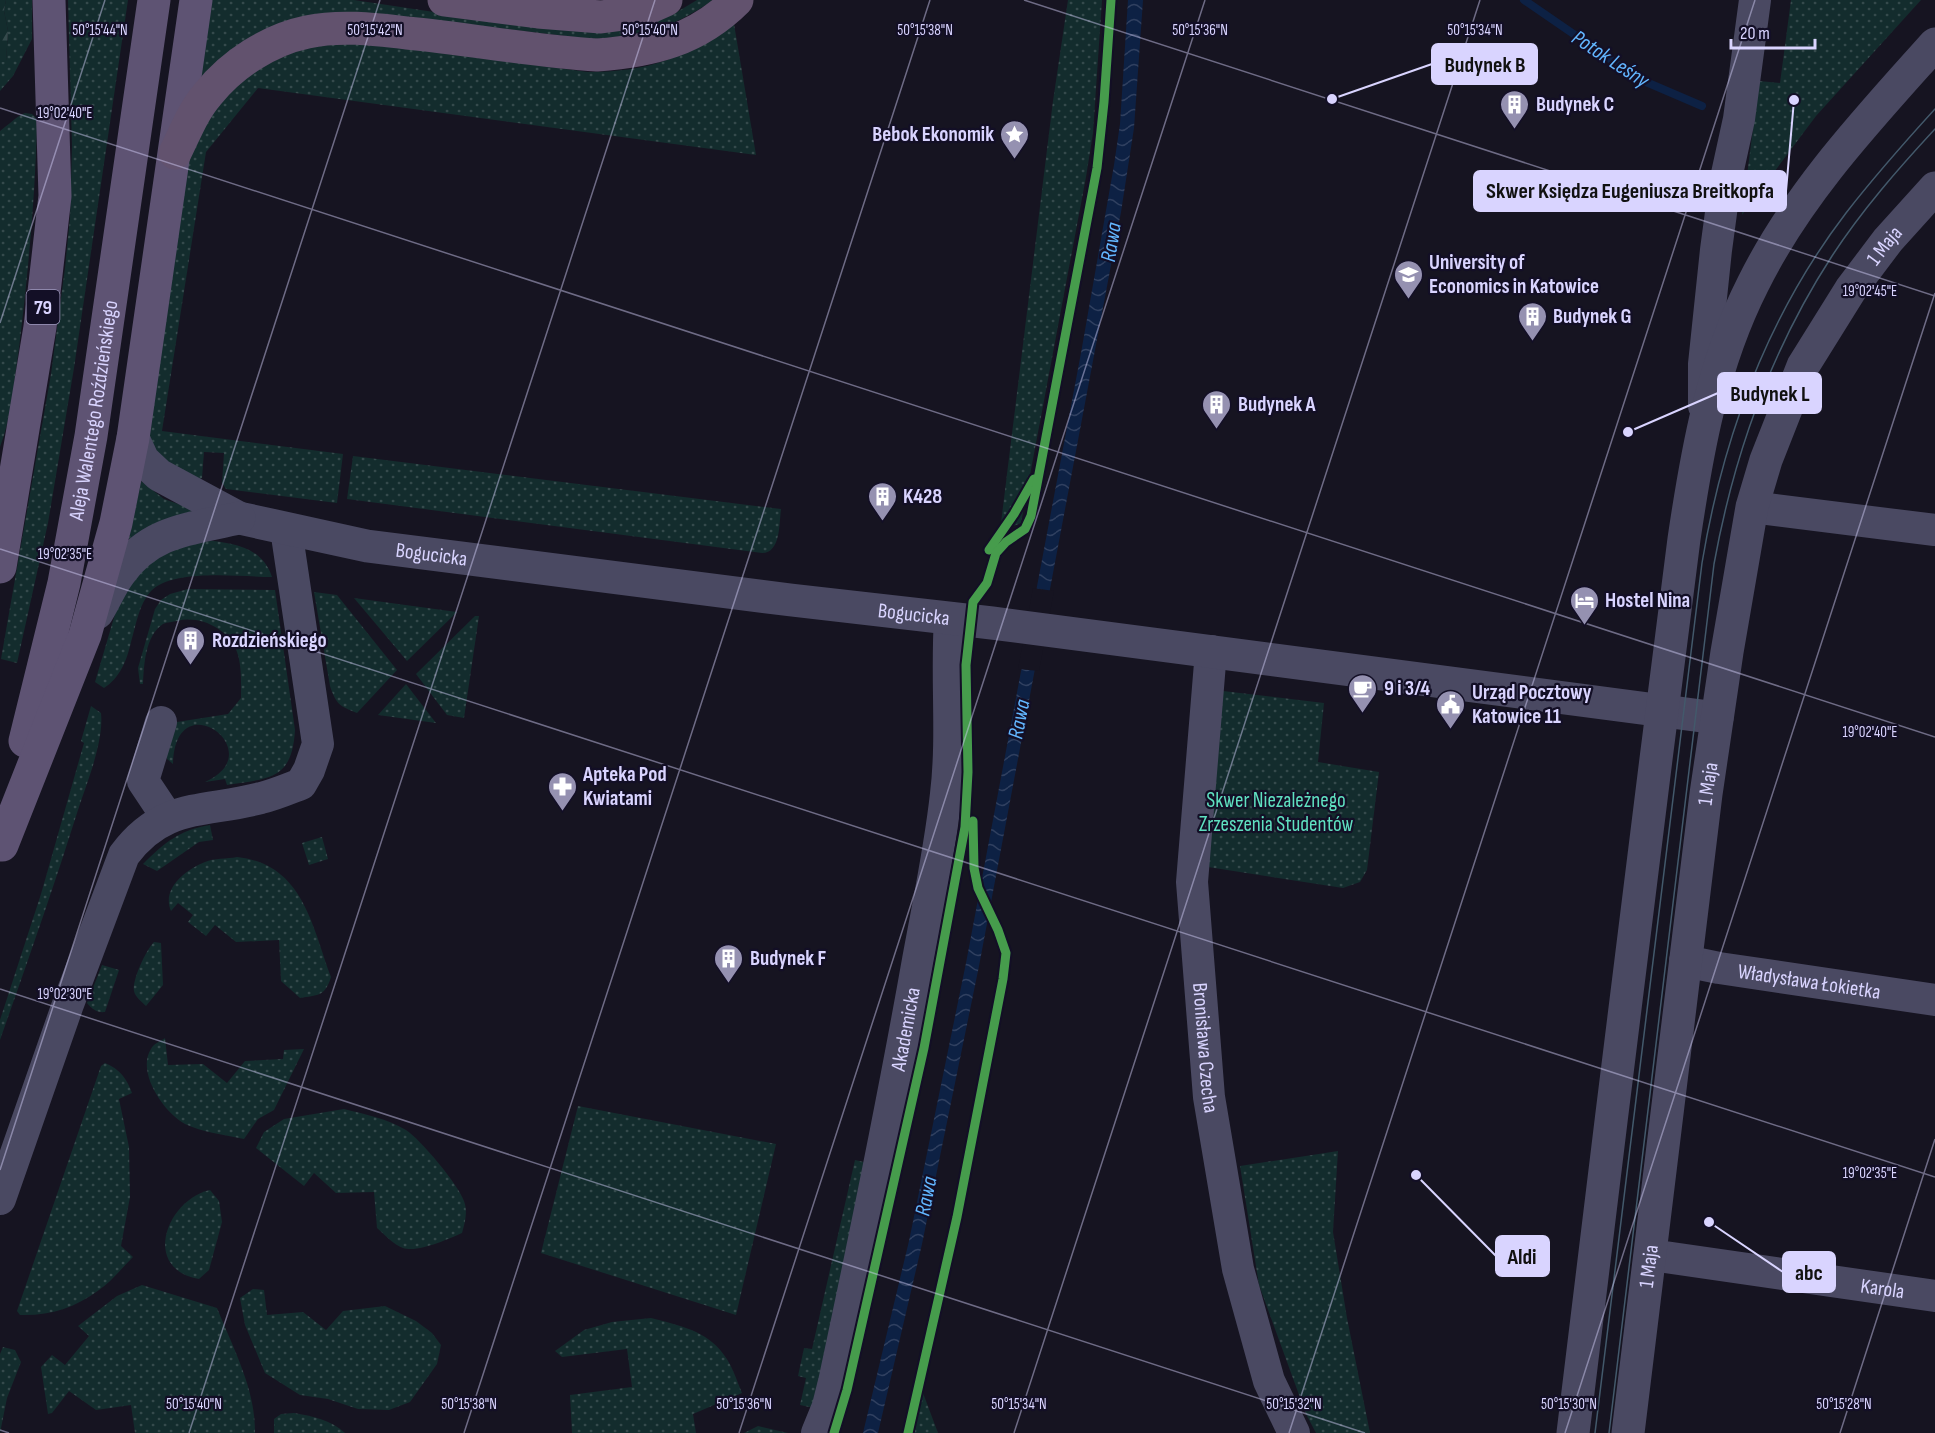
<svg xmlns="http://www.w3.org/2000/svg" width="1935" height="1433" font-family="'Sofia Sans Condensed',sans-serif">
	<defs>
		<pattern id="green-dots" width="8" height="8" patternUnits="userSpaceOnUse" patternTransform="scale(1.5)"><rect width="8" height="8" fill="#132c2d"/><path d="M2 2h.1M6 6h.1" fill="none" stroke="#354a4c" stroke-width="1.8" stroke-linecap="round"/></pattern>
		<pattern id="forest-firs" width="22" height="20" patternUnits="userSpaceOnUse" patternTransform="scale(1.5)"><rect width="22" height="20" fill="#132c2d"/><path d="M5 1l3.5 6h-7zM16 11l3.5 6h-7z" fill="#354a4c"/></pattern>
		<pattern id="water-waves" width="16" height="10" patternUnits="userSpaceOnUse" patternTransform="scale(1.5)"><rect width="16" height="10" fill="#0d2144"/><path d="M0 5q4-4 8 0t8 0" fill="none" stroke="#304060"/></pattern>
	</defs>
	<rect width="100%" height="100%" fill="#161421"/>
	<g fill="url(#green-dots)">
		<polygon points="6,0 32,0 32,39 13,76 0,91 0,62 6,61 8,31 4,11"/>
		<polygon points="68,0 128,0 74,368 48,523 17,663 1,659 51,374 65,268 70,218 72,146"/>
		<path d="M209,0H354L474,18L672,15L697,0H713C671,29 642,36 591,39L372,13L199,82Z"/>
		<polygon points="1068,0 1102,0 1093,133 1086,177 1021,523 1000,531 1053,101"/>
		<polygon points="1791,0 1921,0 1816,116 1742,215 1759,81 1780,83"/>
		<path d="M734,24L756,155L258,88L206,152L162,431L343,454L337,503L226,489L222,483L224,453L204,452L202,478L193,483L168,470L146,435L178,192L199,128L245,74L312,44L365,42L588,72C615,72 642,69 667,60C690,51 712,36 734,24Z"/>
		<path d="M25,113L32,114L36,118L37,125C35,200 28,274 19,348C14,381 12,416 0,447V131C7,126 18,115 25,113Z"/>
		<path d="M353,456L781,509C779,523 781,553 762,553L347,499Z"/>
		<polygon points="141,481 164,499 198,511 128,543"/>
		<path d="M204,540C232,543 262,546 272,577C241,577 174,568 151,591C139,604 136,625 131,642C127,660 120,678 104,688L95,682L118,604L145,560Z"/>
		<path d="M188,589L275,590L295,730C292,781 269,778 227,785L225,779L205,782C273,752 175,680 173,764L167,759C166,746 167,731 177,722L228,714L241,698C241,684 242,666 237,652C229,629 200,615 177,621C173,622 167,622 163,624C145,636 144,665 143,684H140L138,668L155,609L161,600L170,594Z"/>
		<path d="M314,592L337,595L397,670L357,713C339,706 336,704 330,686Z"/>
		<polygon points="354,598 457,612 407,661"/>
		<polygon points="475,616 479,616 464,718 447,715 416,674"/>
		<polygon points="406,684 436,723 378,715"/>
		<polygon points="1223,691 1324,703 1318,762 1379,772 1367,870 1360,882 1343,888 1208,867"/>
		<path d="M91,706L101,713C104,742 87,782 78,810C54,887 27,963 0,1040V1020L41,894L84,743L81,741Z"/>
		<path d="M210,825L213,840L199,842L157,871L143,864C165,842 180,830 210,825Z"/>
		<polygon points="322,837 328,859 309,865 302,843"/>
		<path d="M237,857C303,864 312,926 331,977C325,997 317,995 300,998L281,981L279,940L236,942L215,925L206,936L188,922L193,915L178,903L171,911C161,888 187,869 205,862C214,858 227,859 237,857Z"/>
		<path d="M154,942L161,943L163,985L146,1006C142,1002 135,997 134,991C132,980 146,950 154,942Z"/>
		<path d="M102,965L119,970L105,1012C97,1013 92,1009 87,1003Z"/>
		<path d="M165,1038L168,1065L203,1064L227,1083L245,1061L283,1059L284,1050L304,1049L274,1110L258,1119L244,1139C224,1135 202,1132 185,1124C164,1113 136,1072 151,1049C153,1044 161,1041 165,1038Z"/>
		<path d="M105,1063C120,1069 127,1079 132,1093L119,1099L129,1147L130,1197L121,1246L133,1257C122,1268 111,1282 99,1290C75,1308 49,1316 20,1315L17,1311L101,1066Z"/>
		<polygon points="578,1106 776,1144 736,1315 541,1253"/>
		<path d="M344,1109C364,1114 388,1119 406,1130C421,1140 458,1184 464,1201C468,1212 465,1222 462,1233C448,1239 418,1253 403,1248C394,1245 384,1234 377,1228L374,1192L336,1193L314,1173L304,1186L256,1148L264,1132L284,1119Z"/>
		<polygon points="1338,1151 1333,1232 1347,1318 1370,1433 1316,1433 1306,1414 1259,1285 1240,1166"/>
		<polygon points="855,1160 868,1163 814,1408 800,1405 806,1378 798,1376 804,1348 812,1349"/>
		<path d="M210,1190L219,1201L222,1222L209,1270L199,1279C141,1269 166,1200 210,1190Z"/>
		<path d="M142,1285L217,1308C233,1348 256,1390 255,1433H135L131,1405L96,1410L69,1391L52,1413L48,1414L41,1367L52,1355L65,1365L89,1336L78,1326L117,1296Z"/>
		<polygon points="253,1289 264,1290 267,1315 303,1312 326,1330 343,1311 385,1306 416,1321 432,1333 441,1345 437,1364 410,1402 389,1410 358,1409 328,1399 300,1395 265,1373 245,1325 240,1298"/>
		<path d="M651,1318C677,1325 707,1330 724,1355C732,1365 737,1381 742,1393L693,1414L696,1433H572L570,1395L632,1387L627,1349L562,1357L555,1351L584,1330L612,1322Z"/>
		<polygon points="3,1347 15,1350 21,1362 7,1398 0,1433 0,1354"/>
		<polygon points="917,1377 938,1433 903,1433"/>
		<path d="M294,1413C312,1416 331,1420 345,1433H274V1419L281,1414Z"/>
		<polygon points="758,1426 788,1433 744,1433"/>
	</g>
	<polygon fill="url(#forest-firs)" points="0,0 6,0 4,11 8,31 6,62 0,62"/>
	<polygon fill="url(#water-waves)" points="1128,0 1143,0 1134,128 1121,212 979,966 922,1244 878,1433 863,1433 909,1241 966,963 1081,353 1114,165 1120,124"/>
	<polygon fill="#161421" points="1033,588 1054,591 1039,671 1018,669"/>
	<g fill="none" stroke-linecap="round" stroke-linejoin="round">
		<polyline stroke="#0d2144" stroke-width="8" points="1524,0 1639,79 1702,106"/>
		<g stroke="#4a4962" stroke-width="32">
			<polyline points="1704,406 1704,364 1716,250 1725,183 1739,119 1755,0"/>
			<polyline points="1752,507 1935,530"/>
			<path id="s1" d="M1211,651L1192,882L1209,1097L1238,1269L1269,1381L1294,1433"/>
			<polyline points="161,722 143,781 167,817"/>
			<path id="s2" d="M1685,961L1719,968L1935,1000"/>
			<path d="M0,1199L67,1007L124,855C163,802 205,813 261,798C274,795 288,789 301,784L309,770L318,744L286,529"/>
			<path id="s3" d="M1651,1255L1935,1296"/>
			<path id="s4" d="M817,1433L828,1406L834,1382C864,1242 893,1101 918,960C928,905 940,850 946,794C953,736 946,677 950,618"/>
		</g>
		<g stroke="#4a4962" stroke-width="33">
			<path id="s5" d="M133,438L143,460L159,475L239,518L367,546L791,600L992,623L1717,718"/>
			<path d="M97,613C105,600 111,585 120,573C151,530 191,529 239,518"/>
			<path d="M1573,1433C1600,1208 1628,984 1656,759C1665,686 1674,613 1684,539C1697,451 1712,365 1753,284C1798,193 1868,119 1935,44"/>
			<path id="s6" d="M1628,1433L1706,794L1727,652L1752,507L1766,460L1803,366L1851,289L1888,240L1935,188"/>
		</g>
		<g stroke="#5e5373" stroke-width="33">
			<polyline points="0,567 40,327 55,196 49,0"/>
			<path id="s7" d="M25,741L64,583L91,436L154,0"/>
			<polyline points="2,845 85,635 116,523 133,438 196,0"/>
		</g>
		<g stroke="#62526e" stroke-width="33">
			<polyline points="444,0 538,12 601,17 639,12 666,0"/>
			<path d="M175,153C185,133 193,111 208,94C232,64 269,40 307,32C340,25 373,29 407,33C470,39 533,51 597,55C652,51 697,40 737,0"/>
		</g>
		<g stroke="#43596b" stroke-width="1.5">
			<path d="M1595,1433L1702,563C1723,437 1768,315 1846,213C1874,177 1904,143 1935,109"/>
			<path d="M1609,1433L1714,564C1734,454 1771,350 1832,256C1862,210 1898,169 1935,129"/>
		</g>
		<defs>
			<g id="cycleway">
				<polyline points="989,550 1014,514 1034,479"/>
				<polyline points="834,1433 847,1390 924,1048 965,827 968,772 966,665 973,602 987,583 996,553 1006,542 1025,529 1031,516 1097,168 1104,102 1111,0"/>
				<polyline points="908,1433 957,1217 1003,979 1006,953 998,930 978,888 974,868 973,821"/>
			</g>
		</defs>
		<use href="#cycleway" stroke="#130f26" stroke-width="13"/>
		<use href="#cycleway" stroke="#469c4c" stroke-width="9"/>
	</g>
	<path fill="none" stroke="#d9d4ff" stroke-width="1.5" stroke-opacity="0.45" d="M1024,0L1935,296M0,108L1935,737M0,323L105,0M0,549L1935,1177M0,989L1365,1433M0,1170L380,0M0,1430L9,1433M189,1433L655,0M464,1433L930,0M739,1433L1205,0M1014,1433L1480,0M1289,1433L1755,0M1565,1433L1935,293M1840,1433L1935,1139"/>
	<defs>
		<symbol id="building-pin" viewBox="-11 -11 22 30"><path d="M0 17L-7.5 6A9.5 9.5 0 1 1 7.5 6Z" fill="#9591b1" stroke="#130f26"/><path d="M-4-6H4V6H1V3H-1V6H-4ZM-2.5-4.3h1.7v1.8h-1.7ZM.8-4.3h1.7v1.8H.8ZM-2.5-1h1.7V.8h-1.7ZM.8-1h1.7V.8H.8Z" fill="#fff"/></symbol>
		<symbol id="sight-pin" viewBox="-11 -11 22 30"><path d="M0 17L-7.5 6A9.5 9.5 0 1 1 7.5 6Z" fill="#9591b1" stroke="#130f26"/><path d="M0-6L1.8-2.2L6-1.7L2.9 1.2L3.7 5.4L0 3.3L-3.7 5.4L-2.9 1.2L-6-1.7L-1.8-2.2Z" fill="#fff"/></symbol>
		<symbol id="university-pin" viewBox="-11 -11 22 30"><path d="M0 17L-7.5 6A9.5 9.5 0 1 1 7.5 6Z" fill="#9591b1" stroke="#130f26"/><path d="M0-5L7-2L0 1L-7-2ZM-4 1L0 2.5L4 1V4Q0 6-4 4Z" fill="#fff"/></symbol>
		<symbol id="hotel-pin" viewBox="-11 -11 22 30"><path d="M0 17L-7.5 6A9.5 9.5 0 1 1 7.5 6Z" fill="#9591b1" stroke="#130f26"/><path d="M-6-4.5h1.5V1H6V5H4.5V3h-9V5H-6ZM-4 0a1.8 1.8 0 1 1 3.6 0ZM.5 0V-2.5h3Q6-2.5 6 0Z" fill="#fff"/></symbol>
		<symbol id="cafe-pin" viewBox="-11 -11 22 30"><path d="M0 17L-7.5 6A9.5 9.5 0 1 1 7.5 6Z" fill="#9591b1" stroke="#130f26"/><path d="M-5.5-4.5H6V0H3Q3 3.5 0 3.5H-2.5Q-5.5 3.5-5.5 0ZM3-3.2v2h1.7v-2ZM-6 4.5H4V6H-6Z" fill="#fff"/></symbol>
		<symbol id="civic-pin" viewBox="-11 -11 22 30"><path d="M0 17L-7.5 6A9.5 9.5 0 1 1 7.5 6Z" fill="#9591b1" stroke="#130f26"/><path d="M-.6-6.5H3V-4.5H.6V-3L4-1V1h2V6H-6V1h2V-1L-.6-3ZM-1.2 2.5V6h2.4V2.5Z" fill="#fff"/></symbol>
		<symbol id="pharmacy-pin" viewBox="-11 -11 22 30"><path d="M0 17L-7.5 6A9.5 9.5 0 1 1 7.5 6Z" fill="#9591b1" stroke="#130f26"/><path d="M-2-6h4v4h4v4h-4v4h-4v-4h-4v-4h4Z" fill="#fff"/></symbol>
	</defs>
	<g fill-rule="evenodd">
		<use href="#building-pin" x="1498" y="88" width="33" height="45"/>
		<use href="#sight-pin" x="998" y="118" width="33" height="45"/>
		<use href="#university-pin" x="1392" y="258" width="33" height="45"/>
		<use href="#building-pin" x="1516" y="300" width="33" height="45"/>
		<use href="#building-pin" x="1200" y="388" width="33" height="45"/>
		<use href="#building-pin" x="866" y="480" width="33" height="45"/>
		<use href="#hotel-pin" x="1568" y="584" width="33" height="45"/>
		<use href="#building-pin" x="174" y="624" width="33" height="45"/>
		<use href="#cafe-pin" x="1346" y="672" width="33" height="45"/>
		<use href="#civic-pin" x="1434" y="688" width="33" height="45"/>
		<use href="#pharmacy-pin" x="546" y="770" width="33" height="45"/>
		<use href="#building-pin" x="712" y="942" width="33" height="45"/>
	</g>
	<g text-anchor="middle" stroke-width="4.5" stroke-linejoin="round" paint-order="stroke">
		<rect fill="#130f26" stroke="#9e99be" stroke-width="1.5" x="26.5" y="290" width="33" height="34" rx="4.5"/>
		<g font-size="20" font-weight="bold" fill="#d9d4ff">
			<text x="43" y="314">79</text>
		</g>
		<g font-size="21" font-weight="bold" fill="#d9d4ff" stroke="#130f26" text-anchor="start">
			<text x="1536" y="111">Budynek C</text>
			<text x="994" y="141" text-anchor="end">Bebok Ekonomik</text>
			<text x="1429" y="269">University of<tspan x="1429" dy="24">Economics in Katowice</tspan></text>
			<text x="1553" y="323">Budynek G</text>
			<text x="1238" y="411">Budynek A</text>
			<text x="903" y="503">K428</text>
			<text x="1605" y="607">Hostel Nina</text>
			<text x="212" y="647">Rozdzieńskiego</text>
			<text x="1384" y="695">9 i 3/4</text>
			<text x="1472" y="699">Urząd Pocztowy<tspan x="1472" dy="24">Katowice 11</tspan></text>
			<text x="583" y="781">Apteka Pod<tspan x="583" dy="24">Kwiatami</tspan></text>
			<text x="750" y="965">Budynek F</text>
		</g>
		<g font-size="21" fill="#d9d4ff" stroke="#130f26">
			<text dy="7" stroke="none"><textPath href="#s6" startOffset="1230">1 Maja</textPath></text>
			<text dy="7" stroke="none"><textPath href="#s7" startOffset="338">Aleja Walentego Roździeńskiego</textPath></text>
			<text dy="7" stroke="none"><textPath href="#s5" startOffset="333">Bogucicka</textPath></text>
			<text dy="7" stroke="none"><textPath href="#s5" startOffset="819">Bogucicka</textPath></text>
			<text dy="7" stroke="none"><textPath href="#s6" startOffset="654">1 Maja</textPath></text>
			<text dy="7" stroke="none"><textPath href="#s2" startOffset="126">Władysława Łokietka</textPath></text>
			<text dy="7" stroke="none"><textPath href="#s4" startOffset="414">Akademicka</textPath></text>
			<text dy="7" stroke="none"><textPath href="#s1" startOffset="398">Bronisława Czecha</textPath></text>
			<text dy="7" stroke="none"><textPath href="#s6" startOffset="168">1 Maja</textPath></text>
			<text dy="7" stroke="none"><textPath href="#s3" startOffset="234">Karola</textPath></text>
		</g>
		<g font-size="21" fill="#5fe0c0" stroke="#130f26">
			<text x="1276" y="807">Skwer Niezależnego<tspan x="1276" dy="24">Zrzeszenia Studentów</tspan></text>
		</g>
		<g font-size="22" font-style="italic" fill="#62b6ff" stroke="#130f26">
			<text transform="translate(1611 58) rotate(33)" y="8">Potok Leśny</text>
			<text transform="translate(1110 242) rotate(-81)" y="8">Rawa</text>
			<text transform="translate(1018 719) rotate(-79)" y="8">Rawa</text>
			<text transform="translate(925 1196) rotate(-79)" y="8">Rawa</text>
		</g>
	</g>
	<g font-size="15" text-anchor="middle" fill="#d9d4ff" stroke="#130f26" stroke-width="4.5" stroke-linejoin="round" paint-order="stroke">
		<text x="100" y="35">50°15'44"N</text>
		<text x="375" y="35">50°15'42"N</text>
		<text x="650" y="35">50°15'40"N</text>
		<text x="925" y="35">50°15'38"N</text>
		<text x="1200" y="35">50°15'36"N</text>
		<text x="1475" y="35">50°15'34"N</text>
		<text x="65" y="118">19°02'40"E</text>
		<text x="1870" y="296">19°02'45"E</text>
		<text x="65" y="559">19°02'35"E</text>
		<text x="1870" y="737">19°02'40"E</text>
		<text x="65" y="999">19°02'30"E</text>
		<text x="1870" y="1178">19°02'35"E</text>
		<text x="194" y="1409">50°15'40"N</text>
		<text x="469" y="1409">50°15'38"N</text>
		<text x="744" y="1409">50°15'36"N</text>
		<text x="1019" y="1409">50°15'34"N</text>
		<text x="1294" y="1409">50°15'32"N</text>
		<text x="1569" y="1409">50°15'30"N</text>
		<text x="1844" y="1409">50°15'28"N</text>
	</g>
	<path fill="none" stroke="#d9d4ff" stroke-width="2" d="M1332 99L1432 64M1794 100L1786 191M1628 432L1718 393M1416 1175L1496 1256M1709 1222L1783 1272"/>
	<g fill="#d9d4ff" stroke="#130f26" stroke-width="2">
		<circle cx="1332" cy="99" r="6"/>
		<circle cx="1794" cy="100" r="6"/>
		<circle cx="1628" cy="432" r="6"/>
		<circle cx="1416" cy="1175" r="6"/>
		<circle cx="1709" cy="1222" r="6"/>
	</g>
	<g fill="#d9d4ff" stroke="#d9d4ff" stroke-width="2">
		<rect x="1432" y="44" width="105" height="40" rx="6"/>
		<rect x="1474" y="171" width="312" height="40" rx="6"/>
		<rect x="1718" y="373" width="103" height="40" rx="6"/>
		<rect x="1496" y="1236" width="53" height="40" rx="6"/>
		<rect x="1783" y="1252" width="52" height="40" rx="6"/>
	</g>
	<g font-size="22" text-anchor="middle" font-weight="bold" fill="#111">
		<text x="1485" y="72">Budynek B</text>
		<text x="1630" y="198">Skwer Księdza Eugeniusza Breitkopfa</text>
		<text x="1770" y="401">Budynek L</text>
		<text x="1522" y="1264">Aldi</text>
		<text x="1809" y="1280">abc</text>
	</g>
	<path d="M1731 39v9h84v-9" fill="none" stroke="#d9d4ff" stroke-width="3"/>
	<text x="1740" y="39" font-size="18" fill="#d9d4ff" stroke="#130f26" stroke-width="4.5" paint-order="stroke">20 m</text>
</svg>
